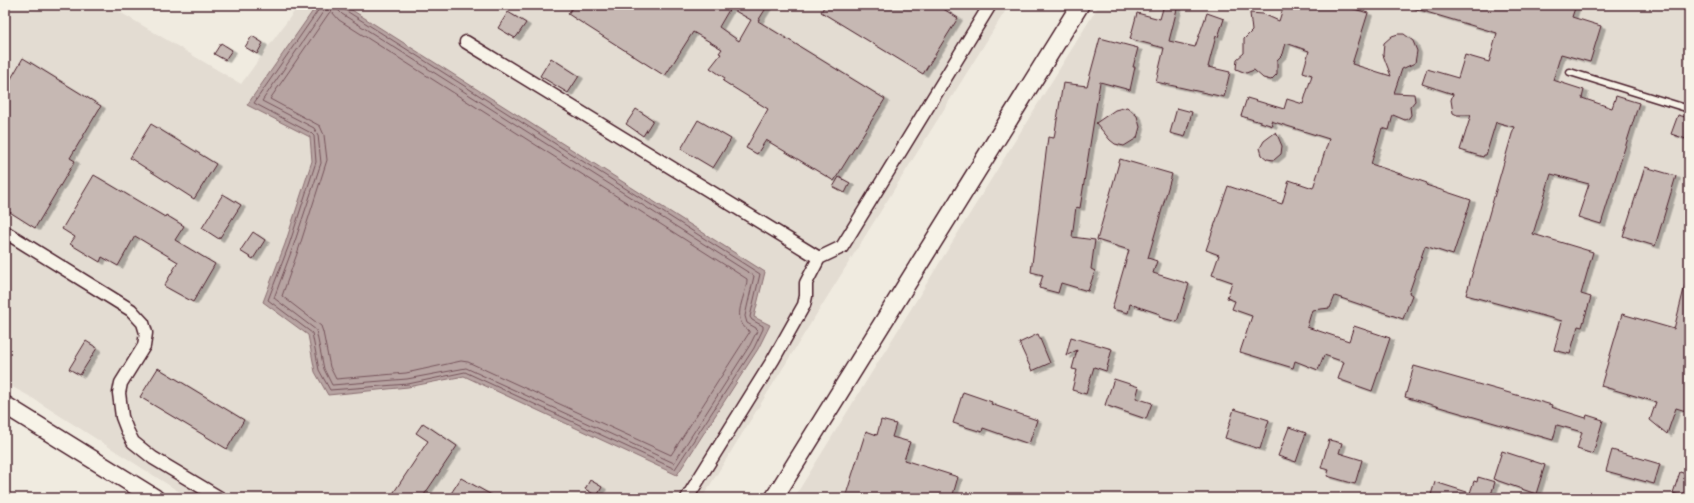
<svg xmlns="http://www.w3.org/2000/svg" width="1694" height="503" font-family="Dekko,sans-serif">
	<defs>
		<filter id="shadow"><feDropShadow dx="4.5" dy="2.5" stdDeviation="0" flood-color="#0004"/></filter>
	</defs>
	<rect width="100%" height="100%" fill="#f0ebe0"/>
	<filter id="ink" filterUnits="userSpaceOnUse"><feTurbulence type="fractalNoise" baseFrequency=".025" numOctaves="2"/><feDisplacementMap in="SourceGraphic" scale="8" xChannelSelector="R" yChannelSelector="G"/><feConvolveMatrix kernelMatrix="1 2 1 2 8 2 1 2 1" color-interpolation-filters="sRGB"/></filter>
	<g filter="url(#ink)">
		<g fill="#e3dcd2">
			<polygon points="11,5 108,5 241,84 299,5 1009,5 702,498 189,498 29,396 5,383 5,15"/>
			<polygon points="1099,5 1689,5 1689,498 794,498"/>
		</g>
		<polygon fill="#b7a4a2" stroke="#8b6f72" points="317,5 344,5 765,272 754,317 770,325 758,349 677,475 464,376 408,387 328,395 315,372 308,335 263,302 285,244 312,161 310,137 247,105"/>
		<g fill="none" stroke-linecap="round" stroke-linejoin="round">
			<g stroke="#76545b" stroke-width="1">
				<polyline points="320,5 319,9 254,103 311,133 314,136 316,162 289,245 268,300 312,333 319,370 330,390 408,384 465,372 675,469 754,348 763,329 763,326 752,320 750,317 760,274 345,10 342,5"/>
				<polyline points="325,5 323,12 262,101 314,128 318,135 321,163 293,247 274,298 316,330 324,369 332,385 407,379 466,368 674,463 750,345 757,331 756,328 747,323 745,316 754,276 342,14 338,10 337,5"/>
				<path d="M332,12L339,20L747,279C747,296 729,318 749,331V333L671,455L468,362L461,361L406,373L336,379L330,367L323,332L321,326L282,296L299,248L327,160L324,135L320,126L270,99L329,13Z"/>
			</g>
		</g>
		<g fill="#c6b8b3" stroke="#4a1f2b" fill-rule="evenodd" filter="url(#shadow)">
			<path d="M574,5H768L758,21L885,99L834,181L766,140L757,154L746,148L768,109L723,81L725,78L710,68L721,54L719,53L722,49L693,32L665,76L568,14ZM730,8L751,20L739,41L719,27Z"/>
			<polygon points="825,5 937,5 958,18 923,74 821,12"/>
			<polygon points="1164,5 1178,5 1169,41 1195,47 1207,13 1224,19 1218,37 1216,36 1208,67 1230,72 1224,97 1156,82 1164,48 1130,39 1137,13 1160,19"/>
			<polygon points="1284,5 1340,5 1368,13 1352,64 1391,76 1383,55 1384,43 1392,36 1398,34 1404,34 1413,41 1417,51 1415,63 1402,69 1394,93 1414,94 1415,101 1410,107 1411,115 1409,118 1405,120 1393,115 1389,130 1382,128 1371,164 1427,183 1426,185 1471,200 1453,255 1425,246 1409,293 1412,295 1403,319 1335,296 1330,308 1312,310 1307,327 1349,341 1354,326 1390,338 1372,391 1338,379 1344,362 1324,355 1318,370 1295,361 1293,368 1240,352 1252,316 1232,309 1235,301 1227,298 1232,282 1212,275 1219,255 1206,250 1228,186 1282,204 1289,180 1313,188 1329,139 1271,121 1273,126 1241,116 1247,98 1284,109 1287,99 1303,104 1312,75 1303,72 1309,51 1286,43 1283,54 1277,60 1277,74 1271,80 1263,78 1254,70 1246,73 1236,69 1237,59 1244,53 1244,39 1252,31 1250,13 1263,14 1279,21"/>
			<polygon points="1413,5 1576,5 1572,17 1601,26 1590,62 1561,54 1553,80 1584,90 1582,98 1612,108 1616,96 1639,103 1601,224 1578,217 1589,184 1551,174 1533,234 1593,252 1581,294 1591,297 1582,327 1578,326 1570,354 1554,350 1562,321 1466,295 1514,127 1496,122 1486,155 1484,155 1483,157 1460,150 1471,115 1457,115 1453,113 1451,100 1453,94 1422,84 1427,69 1458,78 1465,55 1489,62 1497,33 1413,8"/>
			<polygon points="508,12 526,23 517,36 515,38 498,28"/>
			<polygon points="252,36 263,43 257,54 245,47"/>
			<polygon points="1100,38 1138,48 1133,67 1135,67 1130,90 1100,82 1080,208 1076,207 1072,237 1095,240 1091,269 1095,271 1088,291 1061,283 1058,293 1039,288 1043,275 1031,272 1048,137 1054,138 1063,83 1087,86"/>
			<polygon points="221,43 232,50 225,60 214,54"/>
			<polygon points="23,58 101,106 70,158 75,161 35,228 5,209 5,89"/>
			<polygon points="551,58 579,76 568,93 540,76"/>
			<polygon points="1127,107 1137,116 1140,127 1137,138 1124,146 1115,144 1110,140 1096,123 1115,110"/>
			<polygon points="1177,108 1192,112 1185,137 1170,133"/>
			<polygon points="636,109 653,120 643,136 626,124"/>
			<polygon points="1678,115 1689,118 1689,140 1671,134"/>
			<polygon points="698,120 731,139 713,168 681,149"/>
			<polygon points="151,124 216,164 194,199 130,158"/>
			<polygon points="1276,132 1282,146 1281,154 1274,160 1267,159 1262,155 1260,148 1264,141"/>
			<polygon points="1120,159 1172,174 1148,258 1157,261 1153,273 1189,284 1177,322 1159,317 1160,314 1130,304 1128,313 1112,309 1129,250 1097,240"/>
			<polygon points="1645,167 1676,176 1655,246 1623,236"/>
			<polygon points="94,175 165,217 166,215 184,226 175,240 215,264 193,302 164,286 178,262 135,236 118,266 102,257 100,262 70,244 75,237 62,229"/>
			<polygon points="839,177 850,183 845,193 833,187"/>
			<polygon points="223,194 241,205 219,239 202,228"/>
			<polygon points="253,232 265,240 253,259 240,251"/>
			<polygon points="1685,285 1689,285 1689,412 1676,408 1667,434 1650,420 1656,402 1601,386 1622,314 1674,329"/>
			<polygon points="1038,334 1050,363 1032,371 1019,343"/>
			<polygon points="1071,337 1112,349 1106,371 1094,367 1086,394 1072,390 1077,370 1072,369 1077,350 1066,356"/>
			<polygon points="86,341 97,348 80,375 69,369"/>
			<polygon points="1414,366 1552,405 1551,407 1586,418 1587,415 1603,420 1593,454 1577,449 1582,432 1557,425 1553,440 1405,397"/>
			<polygon points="158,368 244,420 227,449 140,397"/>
			<polygon points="1114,379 1139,387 1136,398 1152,403 1146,419 1105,405"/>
			<polygon points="963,392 992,402 991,404 1037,420 1029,444 983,428 982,432 953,423"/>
			<polygon points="1234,409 1269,420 1260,449 1225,438"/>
			<polygon points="881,420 896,424 892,437 910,442 904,460 958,477 952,498 845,498 866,431 877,435"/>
			<polygon points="423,423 457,446 422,498 390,498 428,441 416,433"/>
			<polygon points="1289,427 1306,433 1296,462 1278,456"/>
			<polygon points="1329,440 1342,443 1339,453 1362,460 1355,484 1327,476 1329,470 1321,468"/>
			<polygon points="1612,450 1660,464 1654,484 1606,471"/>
			<polygon points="1502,451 1545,465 1536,494 1493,479"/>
			<polygon points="1680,472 1689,475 1689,498 1673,493"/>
			<polygon points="1478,477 1495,482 1490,498 1430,498 1435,482 1470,493 1474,481 1477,482"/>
			<polygon points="461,478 497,498 448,498"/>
			<polygon points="590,480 602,487 597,496 585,489"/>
		</g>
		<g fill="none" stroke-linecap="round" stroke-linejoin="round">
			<defs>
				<polyline id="lane" points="1570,72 1689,109"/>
				<g id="street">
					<polyline points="466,42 819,258"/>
					<polyline points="5,232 131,310 143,323 146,333 144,346 121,383 119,393 122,417 127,430 133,442 153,458 220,498"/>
					<polyline points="687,498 773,360 804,305 806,296 806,283 819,258 842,247 990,5"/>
				</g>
				<g id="secondary">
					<polyline points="5,405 155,498"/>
					<polyline points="774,498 1080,5"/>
				</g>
			</defs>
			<use href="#lane" stroke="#4a1f2b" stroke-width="9"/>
			<use href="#street" stroke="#4a1f2b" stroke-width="15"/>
			<use href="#secondary" stroke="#4a1f2b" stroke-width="20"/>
			<use href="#lane" stroke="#f7f3e8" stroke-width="6"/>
			<use href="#street" stroke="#f7f3e8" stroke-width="12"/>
			<use href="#secondary" stroke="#f7f3e8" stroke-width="17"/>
		</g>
	</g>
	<rect width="1694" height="503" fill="none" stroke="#f7f3e8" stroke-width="20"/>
	<rect x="10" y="10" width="1674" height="483" fill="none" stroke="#4a1f2b" stroke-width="1.5" filter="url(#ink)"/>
</svg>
